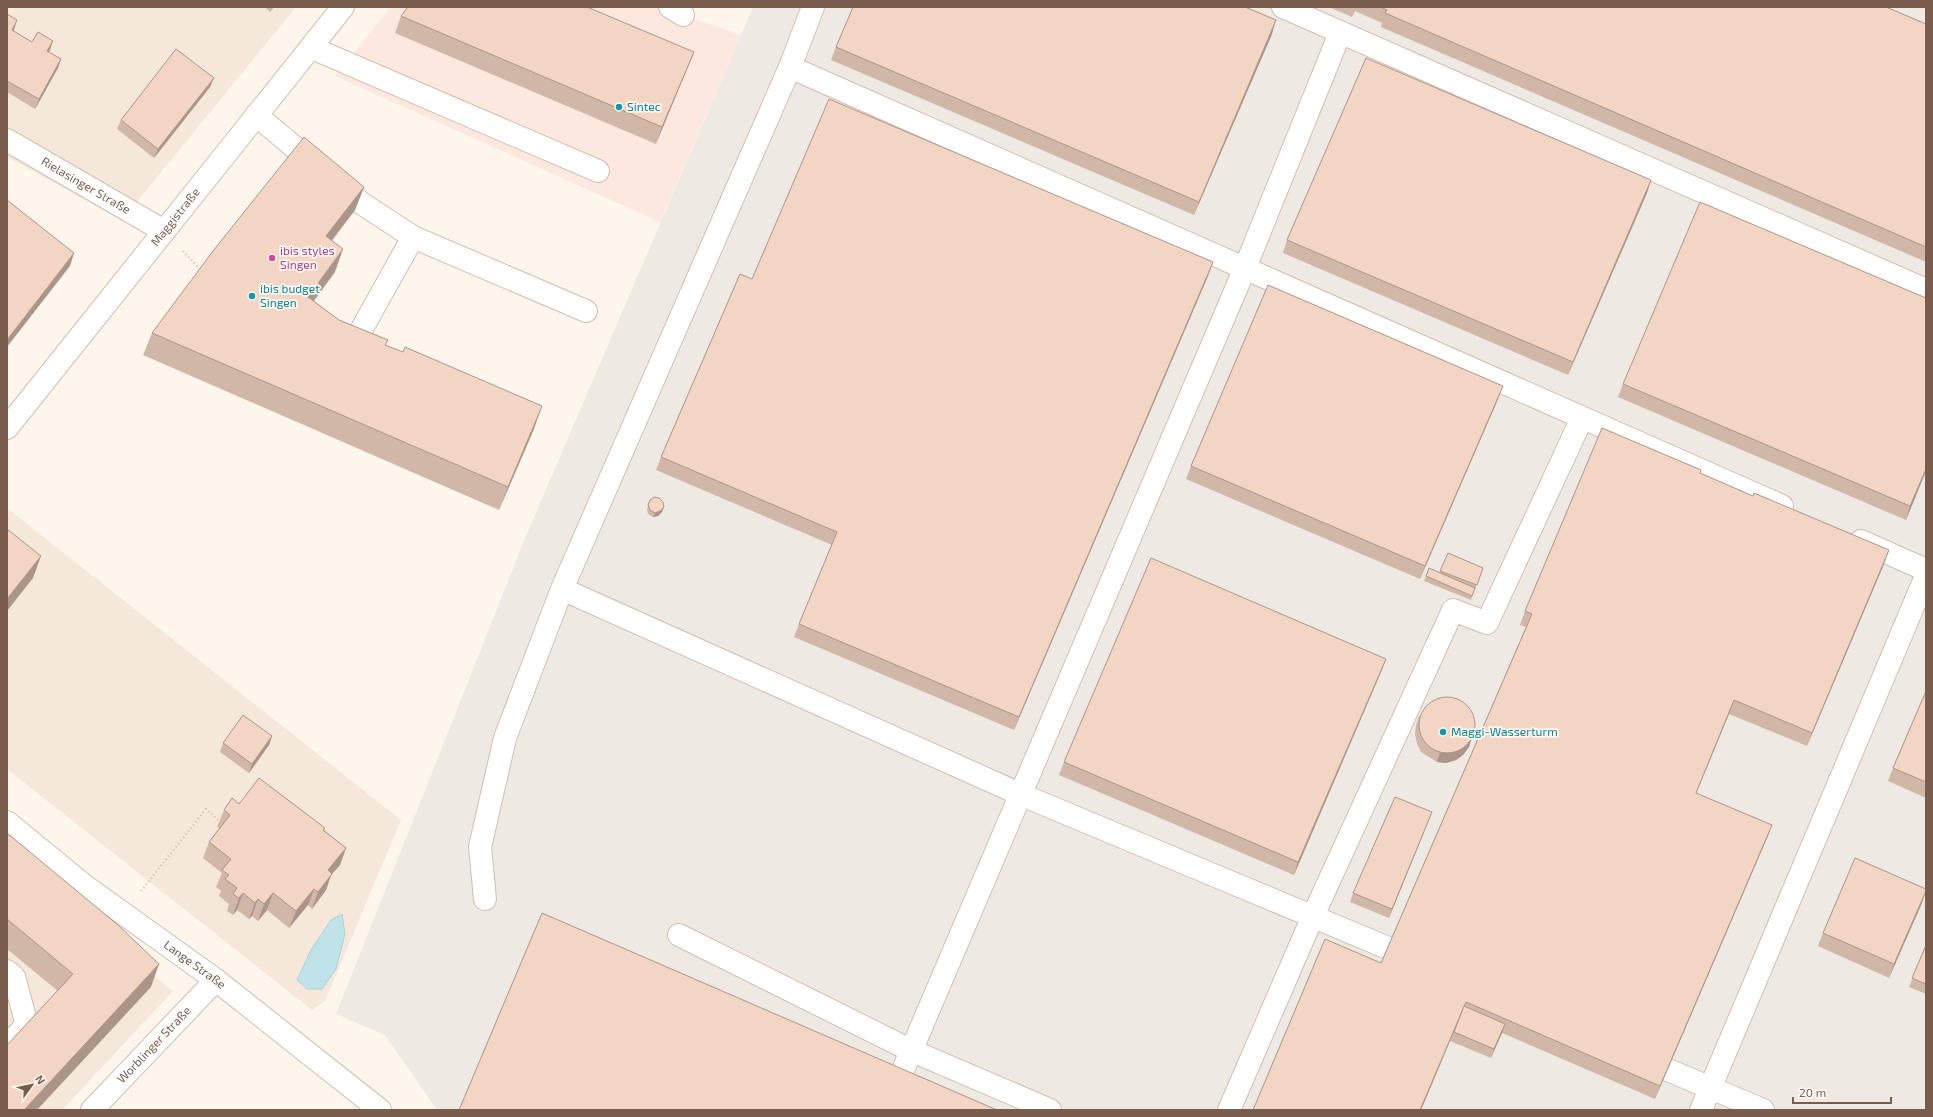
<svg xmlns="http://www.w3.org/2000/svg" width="1933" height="1117" font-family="'Exo 2',sans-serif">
	<rect width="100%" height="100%" fill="#fdf6ec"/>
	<g fill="#f5e8da">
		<polygon points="7,7 296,7 122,220 7,157"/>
		<polygon points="7,508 401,820 325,1001 312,1010 7,769"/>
		<polygon points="7,855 173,991 62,1110 7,1110"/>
	</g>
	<polygon fill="#fde8e0" points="391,7 670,7 683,15 741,35 660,222 335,76"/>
	<polygon fill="#efe9e4" points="753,7 1926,7 1926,1110 437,1110 385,1035 336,1014 526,536"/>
	<polygon fill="#bfe3e8" stroke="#a5d3da" points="342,914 345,934 336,969 322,989 307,989 297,980 311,950 331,920"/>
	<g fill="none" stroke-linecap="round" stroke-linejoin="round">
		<defs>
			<g id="minor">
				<polyline points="670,7 683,15"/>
				<polyline points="1283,7 1926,290"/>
				<polyline points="312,48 598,171"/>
				<polyline points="790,67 1782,506"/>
				<polyline points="256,115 361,203 413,237 350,350"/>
				<path id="s1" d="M7,140L164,231"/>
				<polyline points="413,237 586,311"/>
				<path id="s2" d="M7,428L343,7"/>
				<polyline points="1861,541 1926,570"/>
				<polyline points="562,589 1022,795 1388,948"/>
				<path id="s3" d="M7,822L85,886L216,980L380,1110"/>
				<polyline points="485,899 480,847 505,738 562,589 790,67 813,7"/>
				<polyline points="679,935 910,1050 1050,1110"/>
				<polyline points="7,971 14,977 27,1025 7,1045"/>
				<polyline points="1668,1070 1763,1110"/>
				<path id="s4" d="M92,1110L216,980"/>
				<polyline points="886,1110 1245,268 1340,33"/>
				<polyline points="1229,1110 1313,916 1453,610 1487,623 1582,418"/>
				<polyline points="1701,1110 1926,576"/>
			</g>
		</defs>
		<use href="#minor" stroke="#d1beb0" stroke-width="24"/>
		<g stroke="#d9b8a5" stroke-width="2.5" stroke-dasharray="1 3" stroke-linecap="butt">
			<polyline points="183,251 202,271"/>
			<polyline points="141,891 206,809 221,823"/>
		</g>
		<use href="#minor" stroke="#fff" stroke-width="22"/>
	</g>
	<g fill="#d1b7a8">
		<polygon points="265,7 274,7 270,12"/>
		<polygon points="1329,7 1886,7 1926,24 1926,262 1381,27 1382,23 1355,11 1352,17"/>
		<polygon points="7,14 14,30 13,31 32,42 50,50 48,52 61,59 58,68 35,109 7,92"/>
		<polygon points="401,16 694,52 687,69 656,144 395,33"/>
		<polygon points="1272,34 1194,215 831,60 836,47"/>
		<polygon points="210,87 154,158 117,129 121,120"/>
		<polygon points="364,187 355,210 332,241 335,272 314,301 339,320 386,345 534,429 499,510 143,355 152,333"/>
		<polygon points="1647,193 1568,375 1283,253 1287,240"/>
		<polygon points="1208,276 1014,730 794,637 799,624 832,545 656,470 661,457"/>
		<polygon points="1623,384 1926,471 1906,520 1618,397"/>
		<polygon points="1498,399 1420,579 1186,479 1191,466"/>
		<polygon points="1700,473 1884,564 1807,746 1729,714 1696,793 1772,825 1767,838 1655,1099 1502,1033 1491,1058 1450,1041 1421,1110 1253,1110 1381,963 1526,627 1520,625 1525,611"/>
		<polygon points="650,500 664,507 662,512 658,516 653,517 648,514 647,509"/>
		<polygon points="1483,568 1471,600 1424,581 1426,576 1440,573 1440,571"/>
		<polygon points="1386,659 1381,672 1294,875 1059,775 1064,762"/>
		<polygon points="1926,691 1926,798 1888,781 1893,768"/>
		<polygon points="1419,716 1469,747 1463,755 1456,760 1446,763 1437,762 1421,752 1417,744 1415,734 1416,725"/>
		<polygon points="272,736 269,745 249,773 220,752 223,743"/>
		<polygon points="239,804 325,828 324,830 346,848 340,865 331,875 326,890 312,909 308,905 289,928 267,910 258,921 252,916 249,919 237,910 233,915 227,911 229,904 219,896 221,891 216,887 222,873 203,858 209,842 219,828 217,827 224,810"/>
		<polygon points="1432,812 1389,918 1350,902 1353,893"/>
		<polygon points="7,833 151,987 58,991 7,949"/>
		<polygon points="1922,903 1889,978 1818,946 1823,933"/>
		<polygon points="1926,945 1926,994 1909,987"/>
	</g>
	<g fill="#aa9588">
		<polygon points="17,20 14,30 8,39 12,30"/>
		<polygon points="1276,20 1272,34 1194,215 1199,202"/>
		<polygon points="53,41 50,50 44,60 47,51"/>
		<polygon points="694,52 687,69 656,144 662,127"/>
		<polygon points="61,59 58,68 35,109 39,99"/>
		<polygon points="214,78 210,87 154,158 158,149"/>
		<polygon points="1651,180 1647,193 1568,375 1573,362"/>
		<polygon points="364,187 355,210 317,259 326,236"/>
		<polygon points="343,249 335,272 300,319 308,297"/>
		<polygon points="74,253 70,266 7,347 7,340"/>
		<polygon points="1213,262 1208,276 1014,730 1019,717"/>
		<polygon points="1503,386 1498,399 1420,579 1425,566"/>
		<polygon points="542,406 534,429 499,510 508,487"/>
		<polygon points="1926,469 1926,471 1906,520 1910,506"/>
		<polygon points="664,507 662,512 658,516 653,517 655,513"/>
		<polygon points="1889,550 1884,564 1807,746 1812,733"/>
		<polygon points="41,556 33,578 7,611 7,599"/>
		<polygon points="1386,659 1381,672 1294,875 1298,862"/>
		<polygon points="1734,700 1729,714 1691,806 1696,793"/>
		<polygon points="272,736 269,745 249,773 252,764"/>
		<polygon points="1472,738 1469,747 1463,755 1456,760 1446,763 1437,762 1440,753"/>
		<polygon points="1432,812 1428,822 1389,918 1392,909"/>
		<polygon points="1772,825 1767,838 1655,1099 1660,1086"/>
		<polygon points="346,848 340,865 331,875 326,890 312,909 318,892 328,870"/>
		<polygon points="314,889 308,905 289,928 296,911"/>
		<polygon points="1926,891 1922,903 1889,978 1894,964"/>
		<polygon points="243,893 237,910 233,915 239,898"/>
		<polygon points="273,893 267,910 258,921 264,904"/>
		<polygon points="258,899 252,916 249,919 255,903"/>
		<polygon points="159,964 151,987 37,1110 24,1110"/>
		<polygon points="1505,1024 1502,1033 1491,1058 1494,1049"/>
		<polygon points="1454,1032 1421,1110 1420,1110"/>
	</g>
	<g fill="#f3d5c3" stroke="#aa9588">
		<polygon points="408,7 587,7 694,52 662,127 401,16"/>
		<polygon points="853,7 1245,7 1276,20 1199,202 836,47"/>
		<polygon points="1380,7 1886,7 1926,24 1926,247 1385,13 1387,10"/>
		<polygon points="7,14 17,20 12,30 32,42 38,32 53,41 47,51 61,59 39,99 7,81"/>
		<polygon points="176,49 214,78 158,149 121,120"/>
		<polygon points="1366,58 1651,180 1573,362 1287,240"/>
		<polygon points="829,99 1213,262 1019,717 799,624 837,532 661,457 740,274 752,279"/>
		<polygon points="304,137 364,187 326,236 343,249 308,297 339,320 388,340 385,345 403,352 405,347 542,406 508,487 152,333 213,251"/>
		<polygon points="7,200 74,253 7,340"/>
		<polygon points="1700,202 1926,298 1926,469 1910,506 1623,384"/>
		<polygon points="1268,285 1503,386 1425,566 1191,466"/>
		<polygon points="1602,428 1701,470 1700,473 1753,496 1754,493 1889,550 1812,733 1734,700 1696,793 1772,825 1660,1086 1466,1002 1420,1110 1253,1110 1325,939 1381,963 1532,614 1525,611"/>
		<polygon points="654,497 659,498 663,502 664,507 660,511 655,513 650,510 648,505 650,500"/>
		<polygon points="7,529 41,556 7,599"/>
		<polygon points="1448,553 1483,568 1477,585 1440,571"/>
		<polygon points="1151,558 1386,659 1298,862 1064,762"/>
		<polygon points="1429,568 1475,588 1472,596 1426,576"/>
		<polygon points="1926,691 1926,782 1893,768"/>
		<circle cx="1447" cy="725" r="28"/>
		<polygon points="243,715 272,736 252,764 223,743"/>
		<polygon points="259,778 325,828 323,830 346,848 328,870 332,874 318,892 314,889 296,911 273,893 264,904 258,899 255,903 243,893 239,898 233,894 237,888 225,879 229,875 222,870 231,859 209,842 230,815 224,810 232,798 239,804"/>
		<polygon points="1395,797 1432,812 1392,909 1353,893"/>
		<polygon points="7,833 118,925 159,964 24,1110 7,1110 7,1045 73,974 7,919"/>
		<polygon points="1855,858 1926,889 1926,891 1894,964 1823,933"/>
		<polygon points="542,913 997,1110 459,1110"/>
		<polygon points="1926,945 1926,984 1912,978"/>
		<polygon points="1464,1006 1505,1024 1494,1049 1454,1032"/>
	</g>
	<g fill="#0f9aa8" stroke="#fffaf3" stroke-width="1.5">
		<circle cx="619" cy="107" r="4"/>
		<circle cx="252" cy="296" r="4"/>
		<circle cx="1443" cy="732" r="4"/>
	</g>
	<circle fill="#d1479c" stroke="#fffaf3" stroke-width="1.5" cx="272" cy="258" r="4"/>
	<g text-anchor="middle" stroke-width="3.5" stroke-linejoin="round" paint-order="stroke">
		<g font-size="12" fill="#0d838f" stroke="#fffaf3" text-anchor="start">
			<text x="627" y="111">Sintec</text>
			<text x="260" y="293">ibis budget<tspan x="260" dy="14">Singen</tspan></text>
			<text x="1451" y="736">Maggi-Wasserturm</text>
		</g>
		<g font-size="12" fill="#7a5c4d" stroke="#fffaf3">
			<text dy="4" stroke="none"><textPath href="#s1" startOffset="91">Rielasinger Straße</textPath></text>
			<text dy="4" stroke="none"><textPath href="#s2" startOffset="270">Maggistraße</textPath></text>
			<text dy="4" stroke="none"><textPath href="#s3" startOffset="236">Lange Straße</textPath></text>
			<text dy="4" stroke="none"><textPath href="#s4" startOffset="90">Worblinger Straße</textPath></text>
		</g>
		<g font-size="12" fill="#b23c85" stroke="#fffaf3" text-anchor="start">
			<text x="280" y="255">ibis styles<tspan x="280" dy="14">Singen</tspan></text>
		</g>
	</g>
	<rect width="1933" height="1117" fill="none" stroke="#7a5c4d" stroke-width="16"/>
	<g transform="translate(32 1085) rotate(57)" stroke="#fffaf3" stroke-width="3" paint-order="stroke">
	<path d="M0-3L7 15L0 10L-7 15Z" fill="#7a5c4d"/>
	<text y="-6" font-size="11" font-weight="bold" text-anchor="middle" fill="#7a5c4d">N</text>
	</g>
	<path d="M1793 1097v6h98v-6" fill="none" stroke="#7a5c4d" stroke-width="2"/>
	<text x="1799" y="1097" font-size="12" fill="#7a5c4d" stroke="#fffaf3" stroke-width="3" paint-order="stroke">20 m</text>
</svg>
